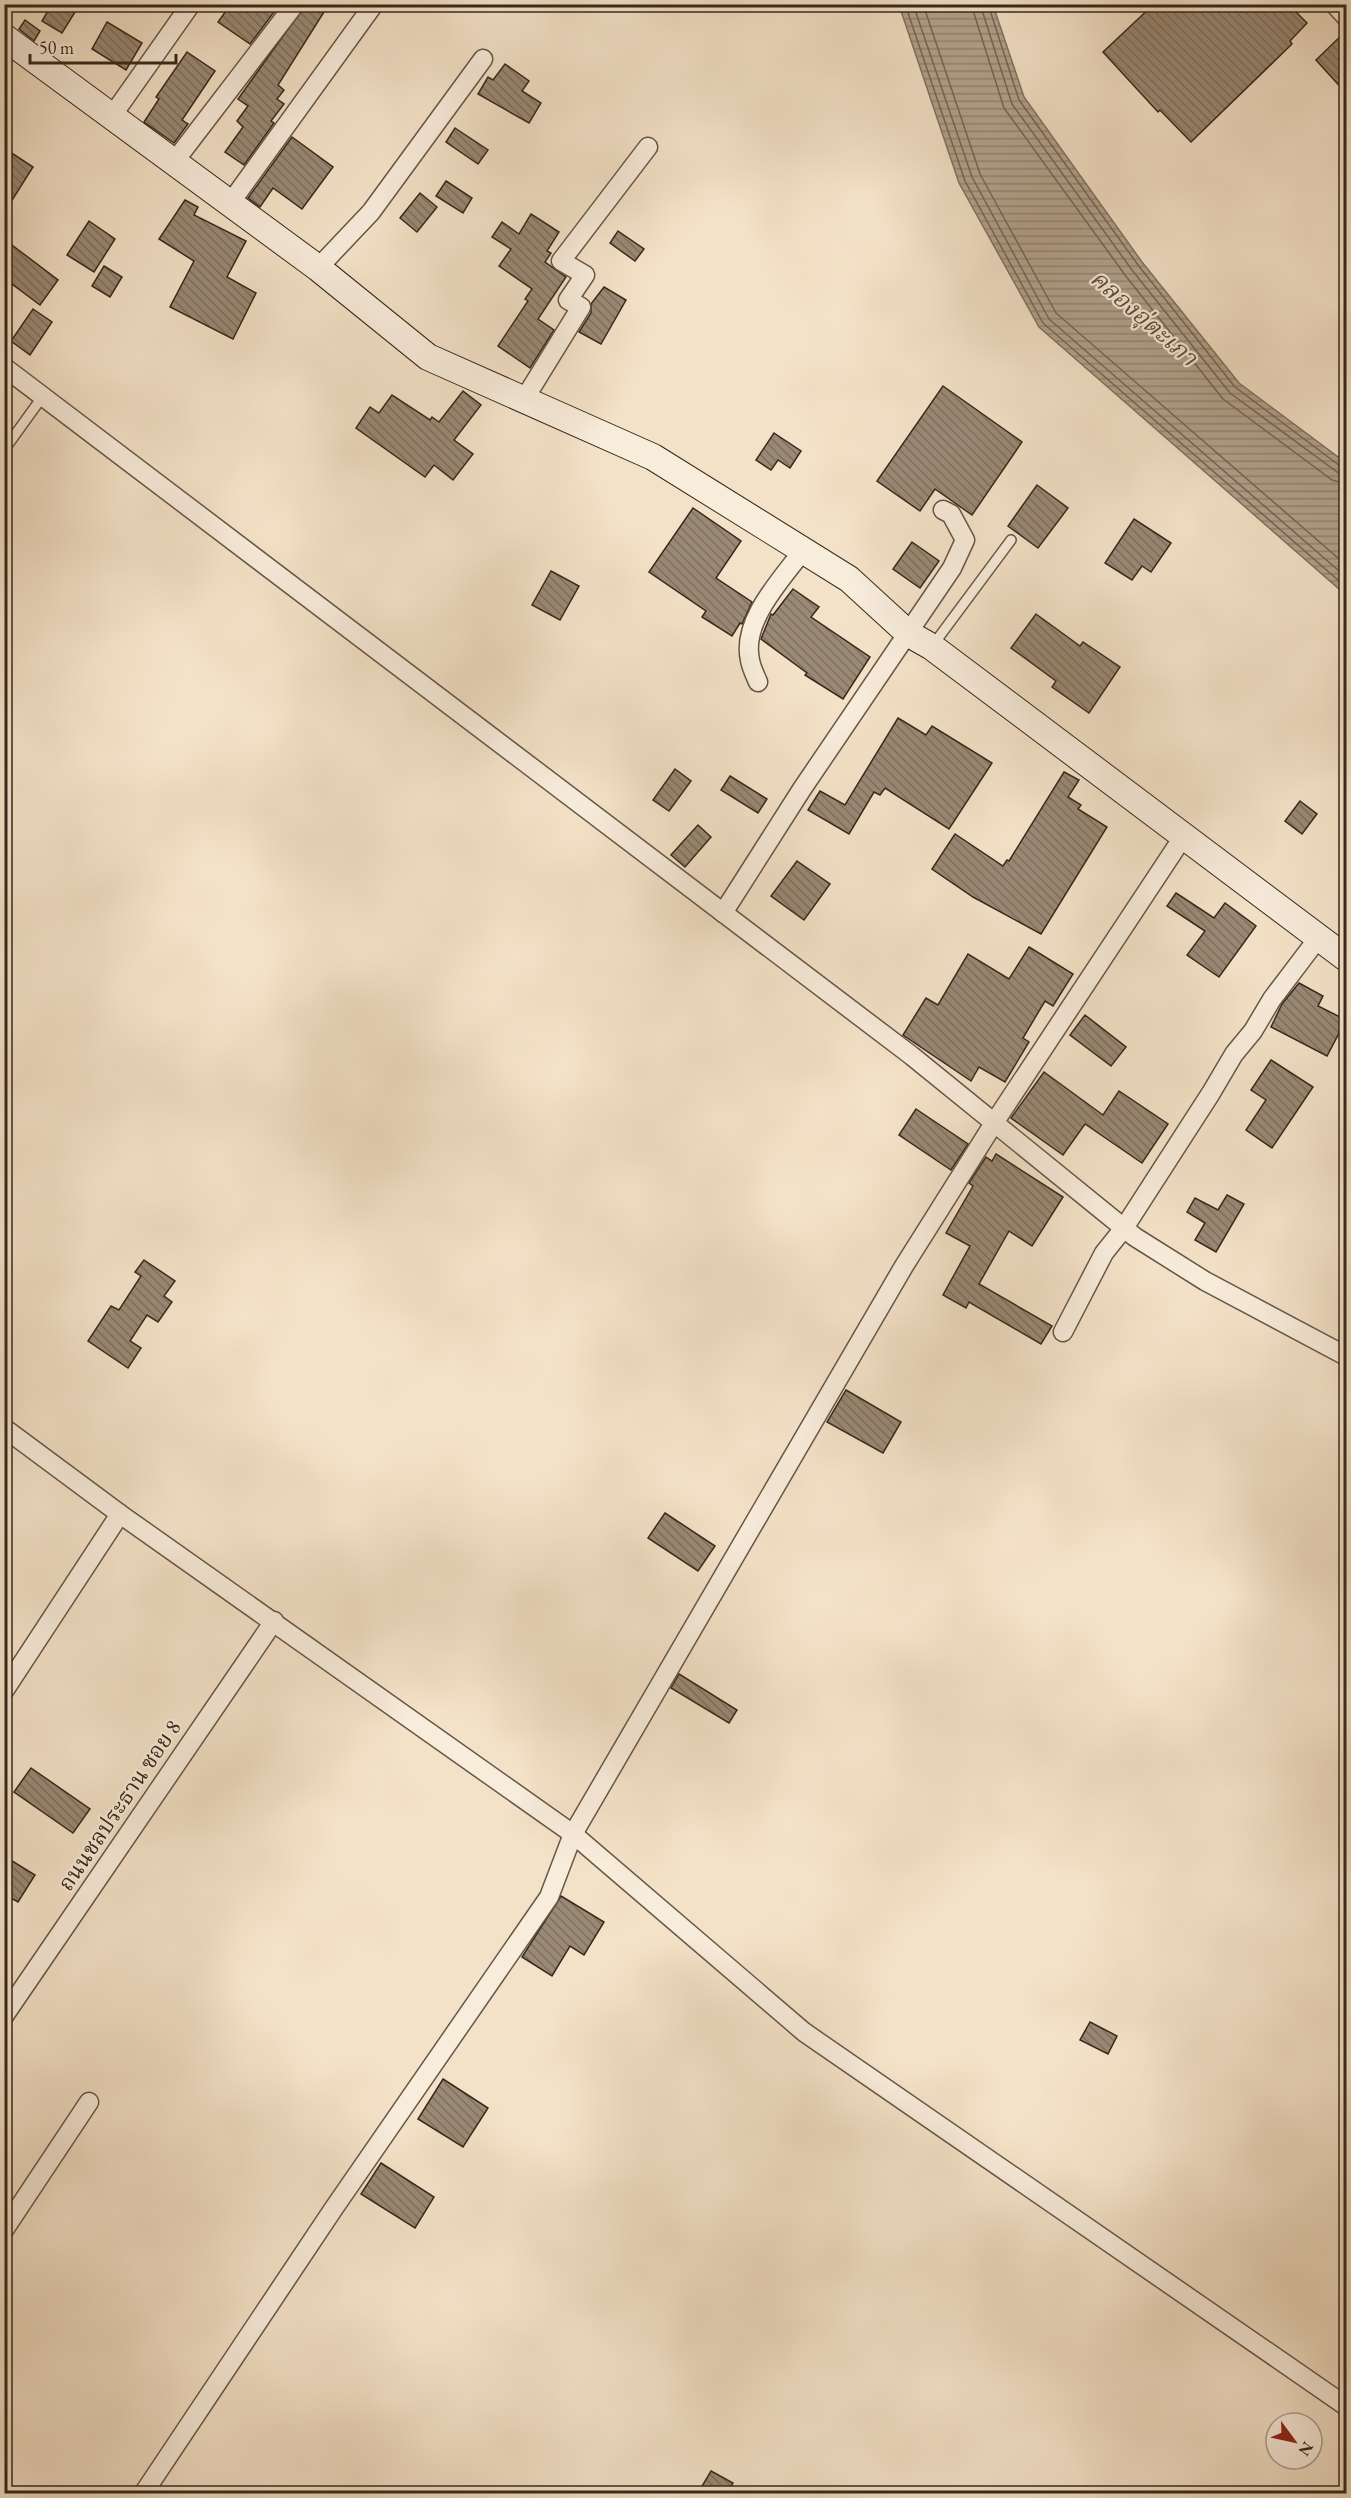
<svg xmlns="http://www.w3.org/2000/svg" width="1351" height="2498" font-family="'EB Garamond','Noto Serif Thai',serif">
	<defs>
		<pattern id="water-rules" width="6" height="5" patternUnits="userSpaceOnUse" patternTransform="scale(1.5)"><rect width="6" height="5" fill="#b3a38e"/><path d="M0 2.5h6" fill="none" stroke="#928573"/></pattern>
		<pattern id="building-back-hatch" width="6" height="6" patternUnits="userSpaceOnUse" patternTransform="scale(1.5)"><rect width="6" height="6" fill="#998975"/><path d="M-1 5l2 2M0 0l6 6M5-1l2 2" fill="none" stroke="#7e705f"/></pattern>
	</defs>
	<rect width="100%" height="100%" fill="#f4e2c8"/>
	<filter id="stains"><feTurbulence type="fractalNoise" baseFrequency=".00333" numOctaves="4"/><feColorMatrix values="0 0 0 0 .2 0 0 0 0 .09 0 0 0 0 .02 0 0 0 .5 -.17"/></filter>
	<radialGradient id="worn" r=".72"><stop offset=".6" stop-color="#630" stop-opacity="0"/><stop offset="1" stop-color="#630" stop-opacity=".3"/></radialGradient>
	<polygon fill="url(#water-rules)" stroke="#817260" stroke-width="1.5" points="899,5 993,5 1024,97 1142,262 1239,383 1346,463 1346,595 1039,327 959,183"/>
	<g fill="none" stroke-linecap="round" stroke-linejoin="round">
		<g stroke="#746655" stroke-width="1.5">
			<polyline points="905,4 965,181 1043,323 1346,587"/>
			<polyline points="913,4 972,177 1049,319 1346,577"/>
			<polyline points="923,4 980,174 1056,313 1346,565"/>
			<polyline points="971,4 1004,108 1125,275 1223,399 1332,480 1346,484"/>
			<polyline points="980,4 1012,104 1132,270 1230,393 1337,472 1346,475"/>
			<polyline points="988,4 1019,100 1138,265 1235,387 1340,466 1346,467"/>
		</g>
	</g>
	<g fill="url(#building-back-hatch)" stroke="#36281c" stroke-width="1.5">
		<polygon points="52,4 80,4 62,33 42,21"/>
		<polygon points="231,4 280,4 250,44 218,22"/>
		<polygon points="306,4 329,4 278,85 284,90 277,99 284,104 271,121 274,123 244,165 225,152 243,127 237,121 248,106 238,99"/>
		<polygon points="1154,4 1288,4 1307,23 1290,41 1292,44 1191,142 1160,110 1158,112 1103,52"/>
		<polygon points="25,20 40,31 34,41 19,29"/>
		<polygon points="107,22 142,43 126,70 92,49"/>
		<polygon points="1347,30 1347,94 1316,60"/>
		<polygon points="187,52 215,71 182,120 188,124 174,143 144,122 159,99 156,97"/>
		<polygon points="505,64 529,81 522,91 541,103 529,123 478,94 488,77 493,80"/>
		<polygon points="455,128 488,150 478,164 446,142"/>
		<polygon points="292,137 333,167 302,209 273,188 260,207 248,198"/>
		<polygon points="10,152 33,167 4,213 4,161"/>
		<polygon points="446,181 472,198 463,213 436,196"/>
		<polygon points="420,193 437,207 417,232 400,218"/>
		<polygon points="185,200 198,207 194,215 246,241 227,277 256,293 233,339 170,307 194,261 159,239"/>
		<polygon points="531,214 559,232 547,251 551,253 545,262 566,277 538,319 554,330 530,368 498,346 528,301 525,299 532,289 499,266 511,249 492,237 502,222 519,234"/>
		<polygon points="89,221 115,239 94,272 67,255"/>
		<polygon points="618,231 644,249 635,261 610,243"/>
		<polygon points="4,239 58,280 40,305 4,278"/>
		<polygon points="104,266 122,277 110,297 92,286"/>
		<polygon points="604,287 626,300 601,344 579,332 591,313 591,304"/>
		<polygon points="33,309 52,322 30,355 11,341"/>
		<polygon points="943,386 1022,442 972,515 935,489 920,511 877,481"/>
		<polygon points="463,391 481,405 454,440 473,454 453,480 434,465 425,477 356,428 370,407 379,413 392,395 430,420 432,417 439,422"/>
		<polygon points="774,433 801,451 790,468 778,460 771,470 756,460"/>
		<polygon points="1037,485 1068,508 1038,548 1008,526"/>
		<polygon points="693,508 741,541 716,578 752,602 742,624 740,623 732,636 702,617 706,611 649,572"/>
		<polygon points="1134,519 1171,543 1151,572 1142,566 1132,580 1105,563"/>
		<polygon points="912,542 939,561 920,588 893,569"/>
		<polygon points="551,571 579,586 560,620 532,605"/>
		<polygon points="793,589 819,607 811,617 870,657 843,699 805,675 807,673 761,639 771,614 773,615"/>
		<polygon points="1036,614 1080,646 1083,642 1120,667 1089,713 1052,687 1056,681 1011,648"/>
		<polygon points="898,718 926,735 932,726 992,763 949,829 885,788 880,795 874,792 849,834 808,810 820,791 845,805"/>
		<polygon points="675,769 691,781 669,811 653,800"/>
		<polygon points="1064,772 1079,780 1068,797 1081,805 1078,809 1107,827 1041,934 973,897 932,869 955,834 1003,866 1007,860 1009,861"/>
		<polygon points="730,776 767,799 758,813 721,790"/>
		<polygon points="1300,801 1317,814 1302,834 1285,821"/>
		<polygon points="698,825 711,837 685,867 671,855"/>
		<polygon points="797,861 830,884 804,920 771,896"/>
		<polygon points="1176,893 1214,918 1225,903 1256,926 1219,977 1187,955 1205,931 1167,906"/>
		<polygon points="1029,947 1073,974 1053,1006 1045,1001 1023,1038 1029,1042 1005,1082 979,1067 971,1081 903,1035 926,998 938,1005 968,954 1009,979"/>
		<polygon points="1299,983 1323,996 1318,1006 1346,1020 1327,1056 1271,1027 1282,1004"/>
		<polygon points="1085,1015 1126,1047 1111,1066 1070,1035"/>
		<polygon points="1271,1060 1313,1087 1272,1148 1246,1130 1266,1100 1251,1090"/>
		<polygon points="1044,1072 1103,1115 1119,1091 1168,1124 1142,1163 1085,1124 1063,1155 1011,1118"/>
		<polygon points="916,1109 968,1144 951,1170 899,1135"/>
		<polygon points="996,1154 1063,1197 1032,1246 1009,1231 979,1284 1052,1326 1041,1344 969,1302 966,1308 943,1295 970,1246 946,1233 973,1186 969,1183 986,1157 992,1161"/>
		<polygon points="1227,1195 1244,1204 1216,1252 1195,1240 1205,1223 1187,1212 1195,1198 1218,1210"/>
		<polygon points="144,1260 175,1281 164,1296 172,1302 158,1322 147,1315 130,1341 141,1348 128,1368 88,1341 111,1306 119,1310 141,1276 135,1272"/>
		<polygon points="846,1390 901,1422 883,1453 827,1422"/>
		<polygon points="665,1513 715,1546 698,1571 648,1538"/>
		<polygon points="679,1674 737,1710 729,1723 671,1688"/>
		<polygon points="31,1768 90,1809 73,1833 14,1792"/>
		<polygon points="4,1856 35,1875 18,1902 4,1894"/>
		<polygon points="561,1896 604,1922 584,1955 570,1946 552,1976 522,1957"/>
		<polygon points="1090,2022 1117,2036 1108,2054 1080,2040"/>
		<polygon points="443,2079 488,2108 463,2147 418,2119"/>
		<polygon points="381,2163 434,2197 415,2228 361,2194"/>
		<polygon points="711,2471 733,2483 727,2493 698,2493"/>
	</g>
	<g fill="none" stroke-linecap="round" stroke-linejoin="round">
		<defs>
			<g id="lane">
				<polyline points="4,450 43,396"/>
				<polyline points="933,645 1011,540"/>
			</g>
			<g id="street">
				<polyline points="1334,4 1346,17"/>
				<polyline points="112,116 191,4"/>
				<polyline points="174,162 295,4"/>
				<polyline points="231,202 374,4"/>
				<polyline points="318,268 371,212 483,59"/>
				<polyline points="4,367 912,1056 1135,1237 1205,1281 1346,1356"/>
				<polyline points="525,398 581,307 568,300 585,275 561,261 648,147"/>
				<path d="M758,682C755,675 751,667 750,660C741,620 783,578 804,549"/>
				<polyline points="723,913 802,789 952,568 965,540 951,514 943,510"/>
				<polyline points="1063,1332 1104,1253 1124,1228 1211,1093 1234,1054 1253,1031 1272,999 1319,937"/>
				<polyline points="4,1428 120,1514 573,1834 804,2032 1346,2406"/>
				<polyline points="4,1691 120,1514"/>
				<polyline points="4,2016 274,1621"/>
				<polyline points="4,2230 89,2102"/>
				<polyline points="143,2494 334,2208 549,1897 573,1834 904,1266 994,1123 1185,834"/>
			</g>
			<polyline id="secondary" points="4,37 318,268 428,357 653,457 849,579 909,634 932,647 1346,958"/>
		</defs>
		<use href="#lane" stroke="#665647" stroke-width="12"/>
		<use href="#street" stroke="#665647" stroke-width="21"/>
		<use href="#secondary" stroke="#36281c" stroke-width="28"/>
		<use href="#lane" stroke="#f8ecdb" stroke-width="9"/>
		<use href="#street" stroke="#f8ecdb" stroke-width="18"/>
		<use href="#secondary" stroke="#f8ecdb" stroke-width="26"/>
	</g>
	<g text-anchor="middle" stroke-width="4.5" stroke-linejoin="round" paint-order="stroke">
		<g font-size="22" fill="#36281c" stroke="#f8ecdb">
			<text transform="translate(119 1805) rotate(-56)" y="8">ถนนชลประธาน ซอย 8</text>
		</g>
		<g font-size="24" font-style="italic" fill="#5c4d3e" stroke="#f8ecdb">
			<text transform="translate(1144 318) rotate(41)" y="8">คลองอุ่ตะเภา</text>
		</g>
	</g>
	<rect width="1351" height="2498" fill="none" stroke="#f4e2c8" stroke-width="24"/>
	<rect x="6" y="6" width="1339" height="2486" fill="none" stroke="#36281c" stroke-width="3"/>
	<rect x="12" y="12" width="1327" height="2474" fill="none" stroke="#36281c" stroke-width="1.5"/>
	<g transform="translate(1294 2441) rotate(123)"><circle r="28" fill="#f8ecdb" stroke="#aa9e8f" stroke-width="1.5"/>
	<path d="M0-4.5L10 22L0 15L-10 22Z" fill="#8f2418"/>
	<text y="-9" font-size="16" font-weight="bold" text-anchor="middle" fill="#36281c">N</text>
	</g>
	<path d="M30 54v9h146v-9" fill="none" stroke="#36281c" stroke-width="3"/>
	<text x="39" y="54" font-size="18" fill="#36281c" stroke="#f8ecdb" stroke-width="4.5" paint-order="stroke">50 m</text>
	<rect width="100%" height="100%" filter="url(#stains)"/>
	<rect width="100%" height="100%" fill="url(#worn)"/>
</svg>
